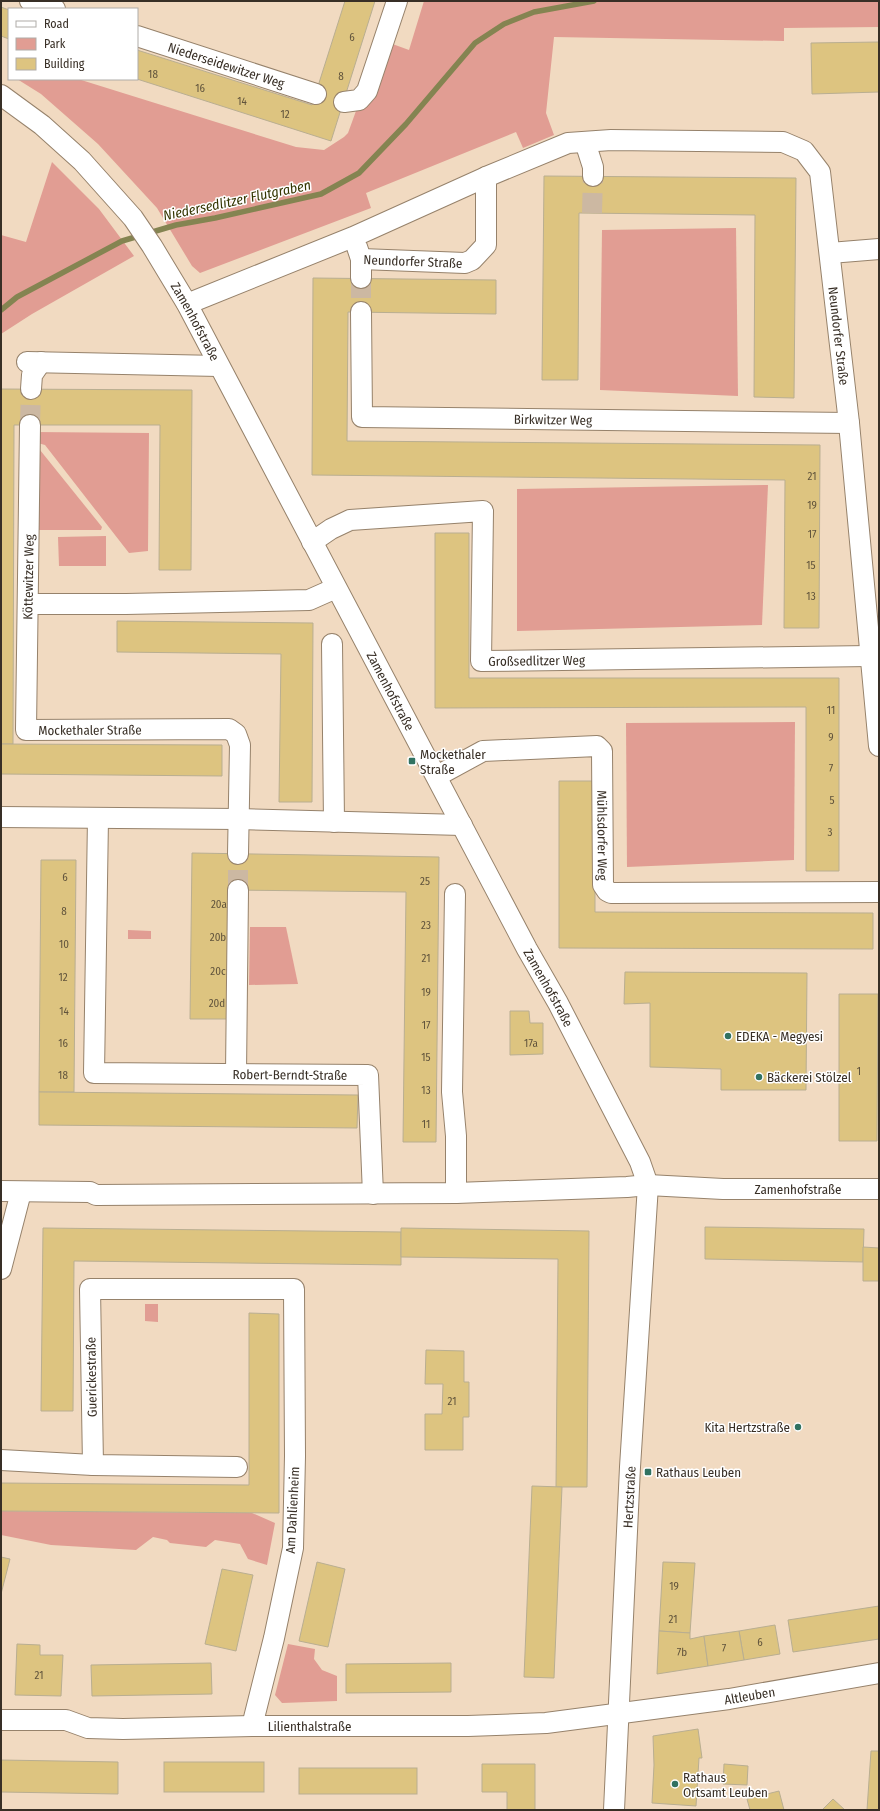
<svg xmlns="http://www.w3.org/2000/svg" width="880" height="1811" font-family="'Fira Sans Condensed',sans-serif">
	<rect width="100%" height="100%" fill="#f1dac1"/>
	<g fill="#e19d93">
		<polygon points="424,1 879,1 879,27 784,28 784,41 554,37 546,113 554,135 523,148 516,132 366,193 371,208 200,273 192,266 157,208 98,144 41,94 17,79 78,79 296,147 324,150 344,137 348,133 356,111 370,95 387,42 409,50"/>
		<polygon points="52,162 99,209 134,256 32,314 1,334 1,235 26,242"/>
		<polygon points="736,228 738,396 600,390 602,230"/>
		<polygon points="34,432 149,433 148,551 129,553 45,445 34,442"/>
		<polygon points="34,448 40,450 102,527 101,530 33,530"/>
		<polygon points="768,485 762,625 517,631 517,489"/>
		<polygon points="106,536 106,566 59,566 58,537"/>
		<polygon points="795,722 794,860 627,867 626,723"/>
		<polygon points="250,927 286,927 298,984 249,985"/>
		<polygon points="128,930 151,931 151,939 128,939"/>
		<polygon points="145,1304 158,1304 158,1322 145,1321"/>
		<polygon points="1,1511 252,1513 275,1523 267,1565 248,1559 240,1544 215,1540 206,1547 170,1543 167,1540 153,1537 136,1550 51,1545 1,1535"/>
		<polygon points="288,1644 315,1649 314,1659 322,1670 337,1676 337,1701 282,1703 275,1695"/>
	</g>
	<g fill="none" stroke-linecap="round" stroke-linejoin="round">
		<polyline stroke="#848451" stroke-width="5.5" points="1,310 17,297 122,241 176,225 215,218 321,194 359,173 406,124 475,43 504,24 534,12 594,1"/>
	</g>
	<g fill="#ddc480" stroke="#b9ae91">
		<polygon points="345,1 375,1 331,141 137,79 137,50 312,105"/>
		<polygon points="1,7 9,10 9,39 1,36"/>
		<polygon points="879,42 879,92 812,94 811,43"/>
		<polygon points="544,176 796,178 794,398 754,397 755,215 579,213 578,380 542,380"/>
		<polygon points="313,278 496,280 496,314 348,312 347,441 820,445 819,628 784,628 785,480 312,475"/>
		<polygon points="1,389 192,390 191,570 159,570 160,425 14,425 13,744 1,744"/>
		<polygon points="435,533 469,533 469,678 839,678 839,871 806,871 806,707 435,708"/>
		<polygon points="117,621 313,623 312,802 279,802 281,654 117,652"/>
		<polygon points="1,744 222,745 222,776 1,774"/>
		<polygon points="559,781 595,781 595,912 873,913 873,949 559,948"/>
		<polygon points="192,853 439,857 436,1142 403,1142 406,892 231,890 229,1019 190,1019"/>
		<polygon points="41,860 76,860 74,1092 39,1092"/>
		<polygon points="625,972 807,973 806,1090 721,1090 721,1069 650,1067 650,1003 624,1004"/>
		<polygon points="839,994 878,994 877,1141 839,1141"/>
		<polygon points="510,1011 529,1011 530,1023 543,1023 543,1054 510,1055"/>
		<polygon points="39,1092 358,1095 357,1128 39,1125"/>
		<polygon points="705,1227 864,1229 863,1262 705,1259"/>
		<polygon points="43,1228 401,1232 401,1265 74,1261 73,1411 41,1411"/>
		<polygon points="401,1228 589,1231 587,1487 556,1487 558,1259 401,1257"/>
		<polygon points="863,1247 879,1248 879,1281 863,1281"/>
		<polygon points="249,1313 279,1314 279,1513 1,1511 1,1483 249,1485"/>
		<polygon points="426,1350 464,1351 464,1382 469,1382 469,1417 463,1417 463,1450 425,1450 425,1414 442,1414 443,1384 425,1384"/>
		<polygon points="532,1486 562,1487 554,1678 524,1677"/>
		<polygon points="1,1557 10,1559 1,1594"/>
		<polygon points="317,1562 345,1569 328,1647 299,1641"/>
		<polygon points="663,1562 695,1563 690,1633 659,1631"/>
		<polygon points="222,1569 253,1575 236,1651 205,1644"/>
		<polygon points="879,1606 879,1639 793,1652 788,1620"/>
		<polygon points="775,1625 780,1654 744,1660 739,1631"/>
		<polygon points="659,1631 690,1633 690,1639 704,1636 708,1666 657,1674"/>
		<polygon points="739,1631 744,1660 708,1666 704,1636"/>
		<polygon points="17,1644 40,1645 40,1655 63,1655 61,1696 15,1695"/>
		<polygon points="211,1663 212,1694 92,1696 91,1665"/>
		<polygon points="451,1663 451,1692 346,1693 346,1664"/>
		<polygon points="698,1729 702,1758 699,1758 696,1806 652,1803 654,1765 653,1736"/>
		<polygon points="871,1751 879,1751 879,1810 867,1810"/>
		<polygon points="1,1760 118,1762 118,1794 1,1792"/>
		<rect x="164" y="1762" width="100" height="30"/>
		<polygon points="482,1764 535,1764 535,1810 507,1810 507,1792 482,1792"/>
		<polygon points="724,1764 748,1766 747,1785 723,1784"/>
		<rect x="299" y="1768" width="118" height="26"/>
		<polygon points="779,1791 784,1810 750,1810 747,1799"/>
		<polygon points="833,1799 845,1810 822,1810"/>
	</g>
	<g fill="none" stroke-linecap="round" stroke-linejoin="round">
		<g stroke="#ccb8a2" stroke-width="20" stroke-dasharray="20 10" stroke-linecap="butt">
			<polyline points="592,213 593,176"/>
			<polyline points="361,278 361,312"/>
			<polyline points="30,425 31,389"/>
			<polyline points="238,890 238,854"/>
		</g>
		<defs>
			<g id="minor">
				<polyline points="30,1 55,9"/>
				<path id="s1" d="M137,36L316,94"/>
				<path id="s2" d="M1,95L42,125L82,161L133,218L152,246L187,304L527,949L558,1003L640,1162L648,1185L630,1467L614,1810"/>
				<polyline points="344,102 359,100 367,91 397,1"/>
				<polyline points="585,142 593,167 593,176"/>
				<polyline points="357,247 361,259 361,278"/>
				<polyline points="830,253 879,249"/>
				<path id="s3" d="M361,259L465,263L472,260L486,245V177"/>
				<path id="s4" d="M187,304L353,237L486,177L568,143L611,140L783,142L804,151L820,172L849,423L879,746"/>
				<path id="s5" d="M361,312L362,417L849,423"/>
				<polyline points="27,362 219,366"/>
				<polyline points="31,389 32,375 41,362"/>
				<path id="s6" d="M30,425L26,730L229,729L236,734L240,745L238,854"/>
				<path id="s7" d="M312,542L331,529L350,520L483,511L481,661L870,656"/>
				<polyline points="28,604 126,604 309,600 336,588"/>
				<polyline points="332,644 334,822"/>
				<path id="s8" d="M437,776L483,751L597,746L602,751L603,885L607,891L611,893L879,892"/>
				<polyline points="1,817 238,819 462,825"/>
				<path id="s9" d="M98,818L94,1073L368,1075L373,1194"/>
				<polyline points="455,894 452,1092 456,1136 456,1193"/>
				<polyline points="236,1074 238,890"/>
				<path id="s10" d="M1,1191L90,1192L96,1195L456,1193L627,1187L648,1185L723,1189H879"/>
				<polyline points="1,1269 21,1192"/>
				<polyline points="1,1460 93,1465 237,1467"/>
				<polyline points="93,1465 90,1289 294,1289 295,1456 293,1548 274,1638 252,1726"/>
				<path id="s11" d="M1,1720H66L88,1728L123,1729L252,1726H468L546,1723L729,1699L879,1673"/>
			</g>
		</defs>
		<use href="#minor" stroke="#96826b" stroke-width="22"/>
		<use href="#minor" stroke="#fff" stroke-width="20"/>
	</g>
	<g fill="#317261" stroke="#fff" stroke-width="1.5">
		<rect x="408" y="757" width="8" height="8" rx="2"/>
		<circle cx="728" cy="1036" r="4"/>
		<circle cx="759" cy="1077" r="4"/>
		<circle cx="798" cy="1427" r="4"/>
		<rect x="644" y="1468" width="8" height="8" rx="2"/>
		<circle cx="675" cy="1784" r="4"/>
	</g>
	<g text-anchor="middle" stroke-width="3" stroke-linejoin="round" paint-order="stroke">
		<g font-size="11" fill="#61543c">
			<text x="352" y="41">6</text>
			<text x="153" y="78">18</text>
			<text x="341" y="80">8</text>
			<text x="200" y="92">16</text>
			<text x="242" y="105">14</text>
			<text x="285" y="118">12</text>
			<text x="812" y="480">21</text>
			<text x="812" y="509">19</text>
			<text x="812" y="538">17</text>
			<text x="811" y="569">15</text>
			<text x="811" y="600">13</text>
			<text x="831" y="714">11</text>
			<text x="831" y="741">9</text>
			<text x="831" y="772">7</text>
			<text x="832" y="804">5</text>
			<text x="830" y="836">3</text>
			<text x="65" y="881">6</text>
			<text x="425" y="885">25</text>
			<text x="219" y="908">20a</text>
			<text x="64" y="915">8</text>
			<text x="426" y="929">23</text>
			<text x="218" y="941">20b</text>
			<text x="64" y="948">10</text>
			<text x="426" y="962">21</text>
			<text x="218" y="975">20c</text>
			<text x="63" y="981">12</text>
			<text x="426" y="996">19</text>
			<text x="217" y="1007">20d</text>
			<text x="64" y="1015">14</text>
			<text x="426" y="1029">17</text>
			<text x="63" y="1047">16</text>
			<text x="531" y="1047">17a</text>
			<text x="426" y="1061">15</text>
			<text x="859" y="1075">1</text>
			<text x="63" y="1079">18</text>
			<text x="426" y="1094">13</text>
			<text x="426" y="1128">11</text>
			<text x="452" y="1405">21</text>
			<text x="674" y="1590">19</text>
			<text x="673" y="1623">21</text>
			<text x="760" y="1646">6</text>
			<text x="724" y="1652">7</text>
			<text x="682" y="1656">7b</text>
			<text x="39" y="1679">21</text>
		</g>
		<g font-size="13" fill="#382f26" stroke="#fff">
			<text dy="5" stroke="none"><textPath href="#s1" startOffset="94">Niederseidewitzer Weg</textPath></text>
			<text dy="5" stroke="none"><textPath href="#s3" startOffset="52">Neundorfer Straße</textPath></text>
			<text dy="5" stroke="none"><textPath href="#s2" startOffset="302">Zamenhofstraße</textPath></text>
			<text dy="5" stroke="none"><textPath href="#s4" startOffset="843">Neundorfer Straße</textPath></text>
			<text dy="5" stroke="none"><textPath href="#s5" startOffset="296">Birkwitzer Weg</textPath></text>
			<text transform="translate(28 577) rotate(-89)" y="5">Köttewitzer Weg</text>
			<text dy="5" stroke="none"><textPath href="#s7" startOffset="383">Großsedlitzer Weg</textPath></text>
			<text dy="5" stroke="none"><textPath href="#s2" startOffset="720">Zamenhofstraße</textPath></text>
			<text dy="5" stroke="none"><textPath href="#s6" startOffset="369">Mockethaler Straße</textPath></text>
			<text dy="5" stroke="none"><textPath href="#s8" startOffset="258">Mühlsdorfer Weg</textPath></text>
			<text dy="5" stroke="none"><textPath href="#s2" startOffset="1056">Zamenhofstraße</textPath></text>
			<text dy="5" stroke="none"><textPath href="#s9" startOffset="451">Robert-Berndt-Straße</textPath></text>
			<text dy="5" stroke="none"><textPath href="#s10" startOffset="798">Zamenhofstraße</textPath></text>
			<text transform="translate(91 1377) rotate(-91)" y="5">Guerickestraße</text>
			<text transform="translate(629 1497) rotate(-87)" y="5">Hertzstraße</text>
			<text transform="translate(292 1510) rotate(-87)" y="5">Am Dahlienheim</text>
			<text dy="5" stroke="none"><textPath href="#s11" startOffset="752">Altleuben</textPath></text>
			<text dy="5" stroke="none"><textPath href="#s11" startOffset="310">Lilienthalstraße</textPath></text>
		</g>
		<g font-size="13" fill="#382f26" stroke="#fff" text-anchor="start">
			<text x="420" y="759">Mockethaler<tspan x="420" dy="15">Straße</tspan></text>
			<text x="736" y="1041">EDEKA - Megyesi</text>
			<text x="767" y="1082">Bäckerei Stölzel</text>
			<text x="790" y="1432" text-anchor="end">Kita Hertzstraße</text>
			<text x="656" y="1477">Rathaus Leuben</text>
			<text x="683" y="1782">Rathaus<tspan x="683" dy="15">Ortsamt Leuben</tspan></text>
		</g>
		<g font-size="14" font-style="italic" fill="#343500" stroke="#fff">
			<text transform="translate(237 200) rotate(-12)" y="5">Niedersedlitzer Flutgraben</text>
		</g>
	</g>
	<rect width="880" height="1811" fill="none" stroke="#382f26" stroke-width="4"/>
	<rect x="8" y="8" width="130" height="72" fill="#ffffff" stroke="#afaca8"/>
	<rect x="16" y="21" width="20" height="6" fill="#ffffff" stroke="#afaca8"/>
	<text x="44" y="28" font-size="12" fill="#382f26">Road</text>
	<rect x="16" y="38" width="20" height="12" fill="#e19d93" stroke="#afaca8"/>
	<text x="44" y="48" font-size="12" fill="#382f26">Park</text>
	<rect x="16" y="58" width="20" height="12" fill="#ddc480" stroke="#afaca8"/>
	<text x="44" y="68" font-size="12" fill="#382f26">Building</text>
</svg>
